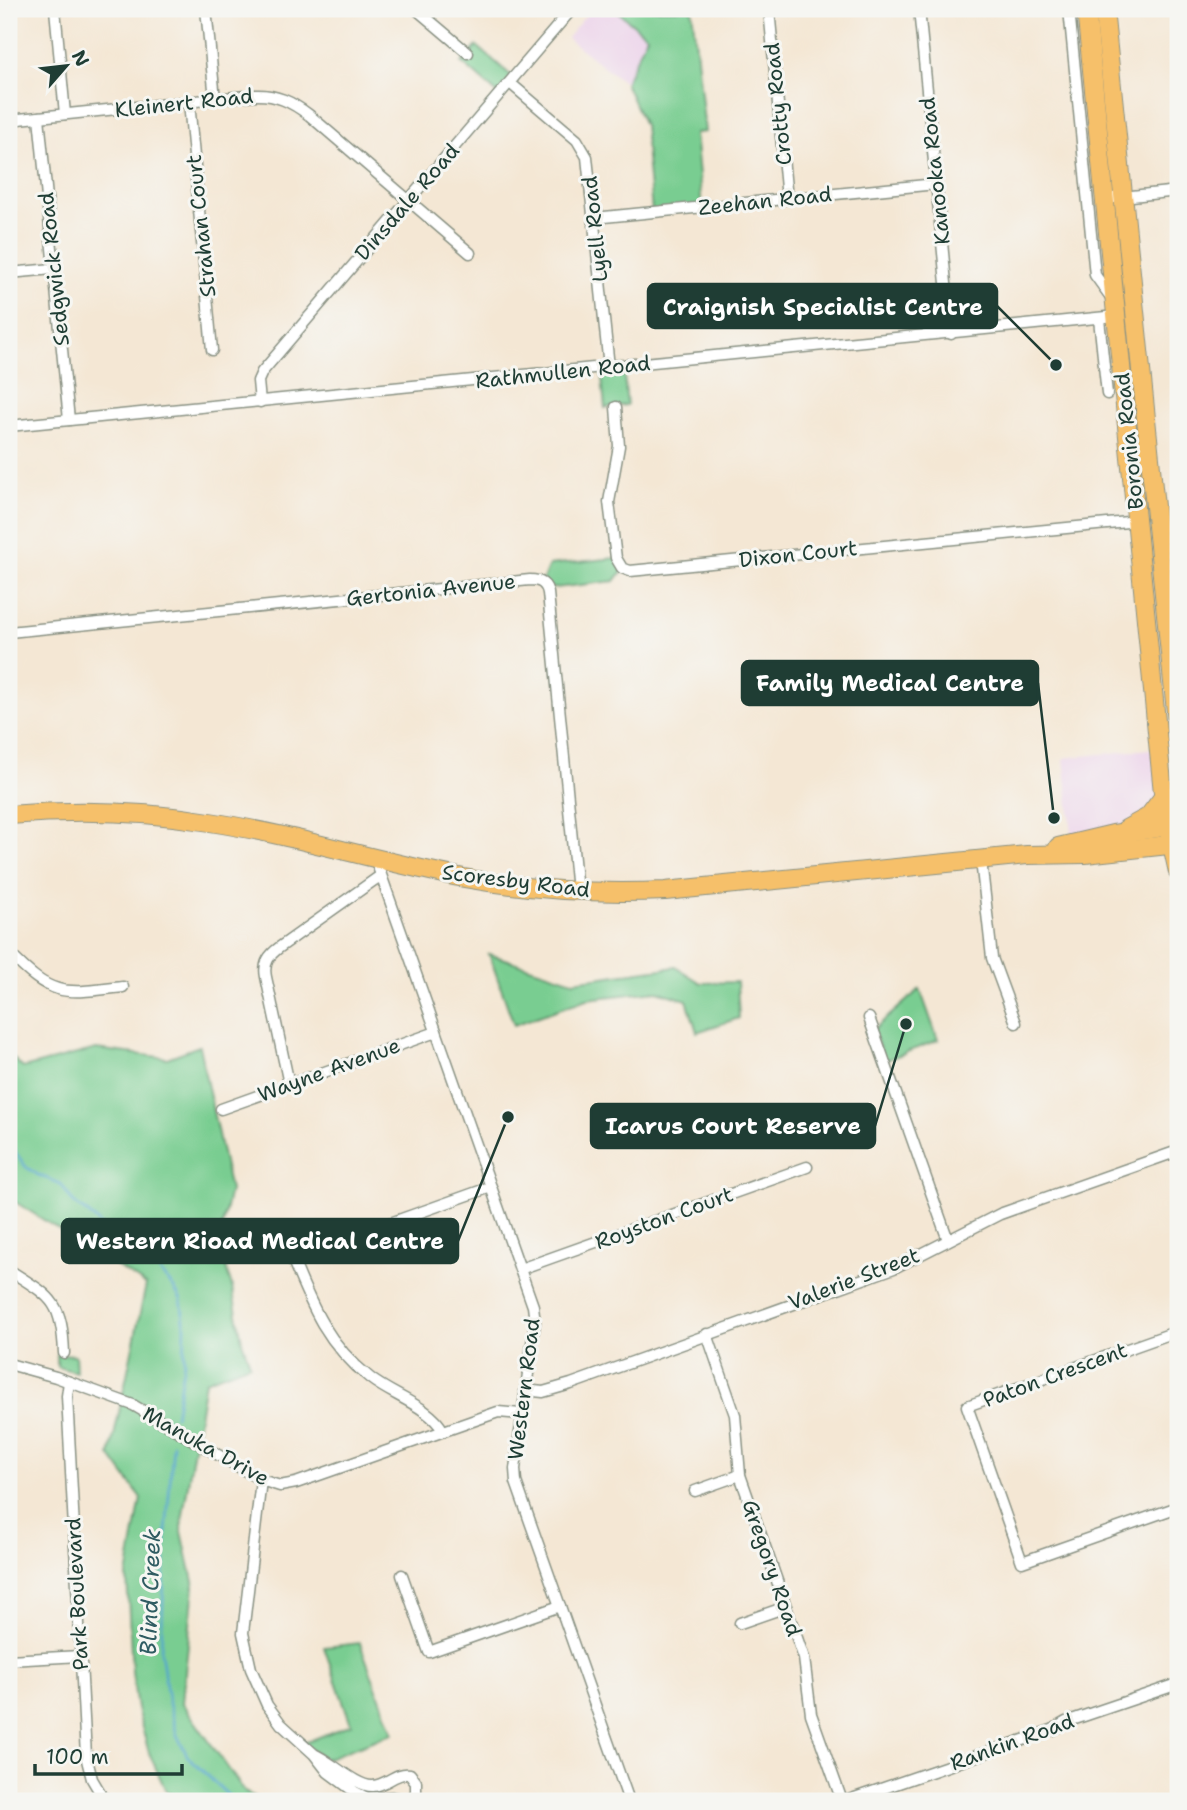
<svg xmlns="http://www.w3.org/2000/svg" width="1187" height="1810" font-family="'Shantell Sans',sans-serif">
	<rect width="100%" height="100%" fill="#f6f6f2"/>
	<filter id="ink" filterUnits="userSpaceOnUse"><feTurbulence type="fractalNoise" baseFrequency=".0143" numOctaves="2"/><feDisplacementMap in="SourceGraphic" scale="14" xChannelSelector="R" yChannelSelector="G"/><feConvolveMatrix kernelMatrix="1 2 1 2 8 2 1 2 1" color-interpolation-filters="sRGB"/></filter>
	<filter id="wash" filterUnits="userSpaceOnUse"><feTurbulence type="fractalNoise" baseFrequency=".00686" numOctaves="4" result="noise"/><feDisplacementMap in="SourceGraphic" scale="28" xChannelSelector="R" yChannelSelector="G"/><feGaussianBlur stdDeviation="1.57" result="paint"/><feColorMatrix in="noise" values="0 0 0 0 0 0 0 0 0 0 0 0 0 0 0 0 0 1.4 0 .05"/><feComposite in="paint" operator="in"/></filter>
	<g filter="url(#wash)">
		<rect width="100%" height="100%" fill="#f4e7d4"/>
		<g fill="#ecd1ea">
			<polygon points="591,9 615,9 647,36 625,83 567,38"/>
			<polygon points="1160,748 1164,796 1148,817 1073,843 1064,758"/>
		</g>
		<g fill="#79cd91" stroke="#4c8562" stroke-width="2">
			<polygon points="615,9 692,9 705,132 695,133 702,207 652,212 644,125 625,83 647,36"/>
			<polygon points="477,46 514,78 499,95 462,63"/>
			<polygon points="623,366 627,405 605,408 601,368"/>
			<polygon points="616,558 624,569 615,581 547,589 542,582 549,565"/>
			<polygon points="489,954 573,981 676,967 701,983 737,982 739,1018 697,1032 687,1000 657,991 587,999 514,1025"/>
			<polygon points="920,989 938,1040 884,1061 873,1030"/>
			<polygon points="199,1046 230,1190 218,1244 232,1287 242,1341 250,1364 205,1381 181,1527 194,1586 182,1703 245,1792 261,1801 183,1801 166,1791 149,1753 137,1709 132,1672 127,1576 141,1498 110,1455 146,1285 9,1198 9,1054 23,1068 96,1049 167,1058"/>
			<polygon points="57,1354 75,1355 76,1372 57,1367"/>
			<polygon points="360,1643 393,1733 326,1759 302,1744 351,1724 324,1647"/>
		</g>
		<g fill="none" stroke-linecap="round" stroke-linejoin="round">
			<g stroke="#53a5ce" stroke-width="2.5">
				<polyline points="9,1135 16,1153 26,1167 38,1175 61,1184 73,1202 96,1220 109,1237 140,1247 174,1288 181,1300 185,1327 184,1362 175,1416"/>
				<polyline points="173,1444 166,1533 161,1652 168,1700 177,1735 188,1757 234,1801"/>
			</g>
		</g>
	</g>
	<g filter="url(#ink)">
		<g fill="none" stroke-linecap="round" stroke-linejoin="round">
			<defs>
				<g id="minor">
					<polyline points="55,9 65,114"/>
					<polyline points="206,9 215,99"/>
					<polyline points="416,9 468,53"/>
					<polyline points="769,9 787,199"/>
					<polyline points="919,9 951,334"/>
					<polyline points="1069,9 1095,275 1113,300"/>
					<polyline points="510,83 577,140 587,157 609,367"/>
					<polyline points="189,102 212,350"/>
					<polyline points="39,117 69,420"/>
					<path d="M9,120L255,95C276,94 292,102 309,115L470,253"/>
					<polyline points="1104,199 1178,191"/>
					<polyline points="594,218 936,184"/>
					<polyline points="9,273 53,269"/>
					<polyline points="1099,319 1107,394"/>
					<polyline points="260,402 258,381 262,372 572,9"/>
					<polyline points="616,407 619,446 609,502 616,558 622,568 630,571 1138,521"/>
					<polyline points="9,426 1116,316"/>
					<path d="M9,632L530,580C540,580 546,583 548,593L577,891"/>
					<polyline points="375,858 533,1306 535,1322 515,1469 516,1482 629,1801"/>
					<polyline points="981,860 992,958 1016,1023"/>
					<path d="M9,953C53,998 63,994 123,987"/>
					<polyline points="869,1018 948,1240"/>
					<path d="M289,1084L266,977C263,963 269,955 280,947L380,876"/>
					<polyline points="221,1109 436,1032"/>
					<polyline points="520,1269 807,1167"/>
					<path d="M9,1270C51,1297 62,1300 64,1353"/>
					<polyline points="1178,1331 967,1406 1022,1562 1178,1507"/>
					<polyline points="707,1334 735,1415 740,1475 804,1658 811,1714 842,1801"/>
					<polyline points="9,1364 56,1377 133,1405 261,1480 280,1486 296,1483 498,1412 522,1414"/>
					<polyline points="69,1382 67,1396 86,1756 92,1779 105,1801"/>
					<polyline points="525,1390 543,1392 571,1384 894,1268 1000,1214 1178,1151"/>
					<path d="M443,1431C431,1407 391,1395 370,1378C327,1344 312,1307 292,1258L491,1187"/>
					<path d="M261,1480L243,1633L251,1669L267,1705L281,1724L314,1754L328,1772L355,1792L367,1798L391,1797L408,1800L416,1794V1782L410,1774C395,1772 387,1785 373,1786C357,1787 330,1761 314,1754"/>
					<polyline points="695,1491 740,1475"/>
					<polyline points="402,1575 429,1652 560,1606"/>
					<polyline points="740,1623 786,1607"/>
					<polyline points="9,1660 80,1656"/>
					<polyline points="846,1801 1052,1730 1066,1722 1178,1684"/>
				</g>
				<g id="primary">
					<polyline points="1086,9 1165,813 1178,872"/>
					<polyline points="1104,9 1178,731"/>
					<path d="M9,815C76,809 143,811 210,822C295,835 379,862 464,878C530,890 597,894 665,891L1027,855L1085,854L1178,844"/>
					<polyline points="1126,829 1148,817 1164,796"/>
					<polyline points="1058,847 1113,834 1178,825"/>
				</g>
			</defs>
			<use href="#minor" stroke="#8a9284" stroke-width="13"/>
			<use href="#primary" stroke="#8a9284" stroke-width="20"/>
			<use href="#minor" stroke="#fff" stroke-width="10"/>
			<use href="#primary" stroke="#f6c06b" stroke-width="18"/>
		</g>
	</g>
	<g text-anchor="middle" stroke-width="6" stroke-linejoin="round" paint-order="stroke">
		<g font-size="21" fill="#1f3d34" stroke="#f6f6f2">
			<text transform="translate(184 103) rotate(-6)" y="7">Kleinert Road</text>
			<text transform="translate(778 104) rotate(-96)" y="7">Crotty Road</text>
			<text transform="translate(935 171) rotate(-96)" y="7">Kanooka Road</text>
			<text transform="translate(765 201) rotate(-6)" y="7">Zeehan Road</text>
			<text transform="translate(407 202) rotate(-49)" y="7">Dinsdale Road</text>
			<text transform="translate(201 226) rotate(-96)" y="7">Strahan Court</text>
			<text transform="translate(595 229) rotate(-96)" y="7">Lyell Road</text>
			<text transform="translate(54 269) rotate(-96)" y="7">Sedgwick Road</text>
			<text transform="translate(563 372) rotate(-6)" y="7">Rathmullen Road</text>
			<text transform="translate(1129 441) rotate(-96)" y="7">Boronia Road</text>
			<text transform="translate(798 554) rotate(-6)" y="7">Dixon Court</text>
			<text transform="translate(431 590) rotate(-6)" y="7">Gertonia Avenue</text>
			<text transform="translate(516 881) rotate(7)" y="7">Scoresby Road</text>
			<text transform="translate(329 1070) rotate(-20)" y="7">Wayne Avenue</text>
			<text transform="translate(664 1218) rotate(-20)" y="7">Royston Court</text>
			<text transform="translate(854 1279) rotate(-21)" y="7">Valerie Street</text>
			<text transform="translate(1055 1375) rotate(-20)" y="7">Paton Crescent</text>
			<text transform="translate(524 1389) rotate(-83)" y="7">Western Road</text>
			<text transform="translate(206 1446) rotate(29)" y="7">Manuka Drive</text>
			<text transform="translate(772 1568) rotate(71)" y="7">Gregory Road</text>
			<text transform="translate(77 1594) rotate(-93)" y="7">Park Boulevard</text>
			<text transform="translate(1012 1742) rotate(-20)" y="7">Rankin Road</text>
		</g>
		<g font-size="23" font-style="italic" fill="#2f5c62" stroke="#f6f6f2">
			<text transform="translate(150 1592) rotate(-88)" y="8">Blind Creek</text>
		</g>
	</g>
	<path fill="none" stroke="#1f3d34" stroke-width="2.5" d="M1056 365L997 306M1054 818L1038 683M906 1024L875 1126M508 1117L458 1241"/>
	<g fill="#1f3d34" stroke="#f6f6f2" stroke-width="2.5">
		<circle cx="1056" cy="365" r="7"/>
		<circle cx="1054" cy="818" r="7"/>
		<circle cx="906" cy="1024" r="7"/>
		<circle cx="508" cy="1117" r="7"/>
	</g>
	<g fill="#1f3d34" stroke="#1f3d34" stroke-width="2.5">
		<rect x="648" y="284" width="349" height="44" rx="7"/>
		<rect x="742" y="661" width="296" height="44" rx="7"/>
		<rect x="591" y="1104" width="284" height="44" rx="7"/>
		<rect x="62" y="1219" width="396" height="44" rx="7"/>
	</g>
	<g font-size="23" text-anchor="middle" font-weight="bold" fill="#fff">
		<text x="823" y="315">Craignish Specialist Centre</text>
		<text x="890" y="691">Family Medical Centre</text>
		<text x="733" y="1134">Icarus Court Reserve</text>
		<text x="260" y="1249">Western Rioad Medical Centre</text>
	</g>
	<rect width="1187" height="1810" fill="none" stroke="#f6f6f2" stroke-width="35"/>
	<g transform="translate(66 66) rotate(62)" stroke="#f6f6f2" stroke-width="5" paint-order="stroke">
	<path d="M0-5L12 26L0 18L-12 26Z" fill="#1f3d34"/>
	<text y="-10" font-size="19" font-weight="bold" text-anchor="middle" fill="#1f3d34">N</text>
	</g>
	<path d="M35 1764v10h147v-10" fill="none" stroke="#1f3d34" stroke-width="3.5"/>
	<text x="46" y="1764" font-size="21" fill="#1f3d34" stroke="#f6f6f2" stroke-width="5" paint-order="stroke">100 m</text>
</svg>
